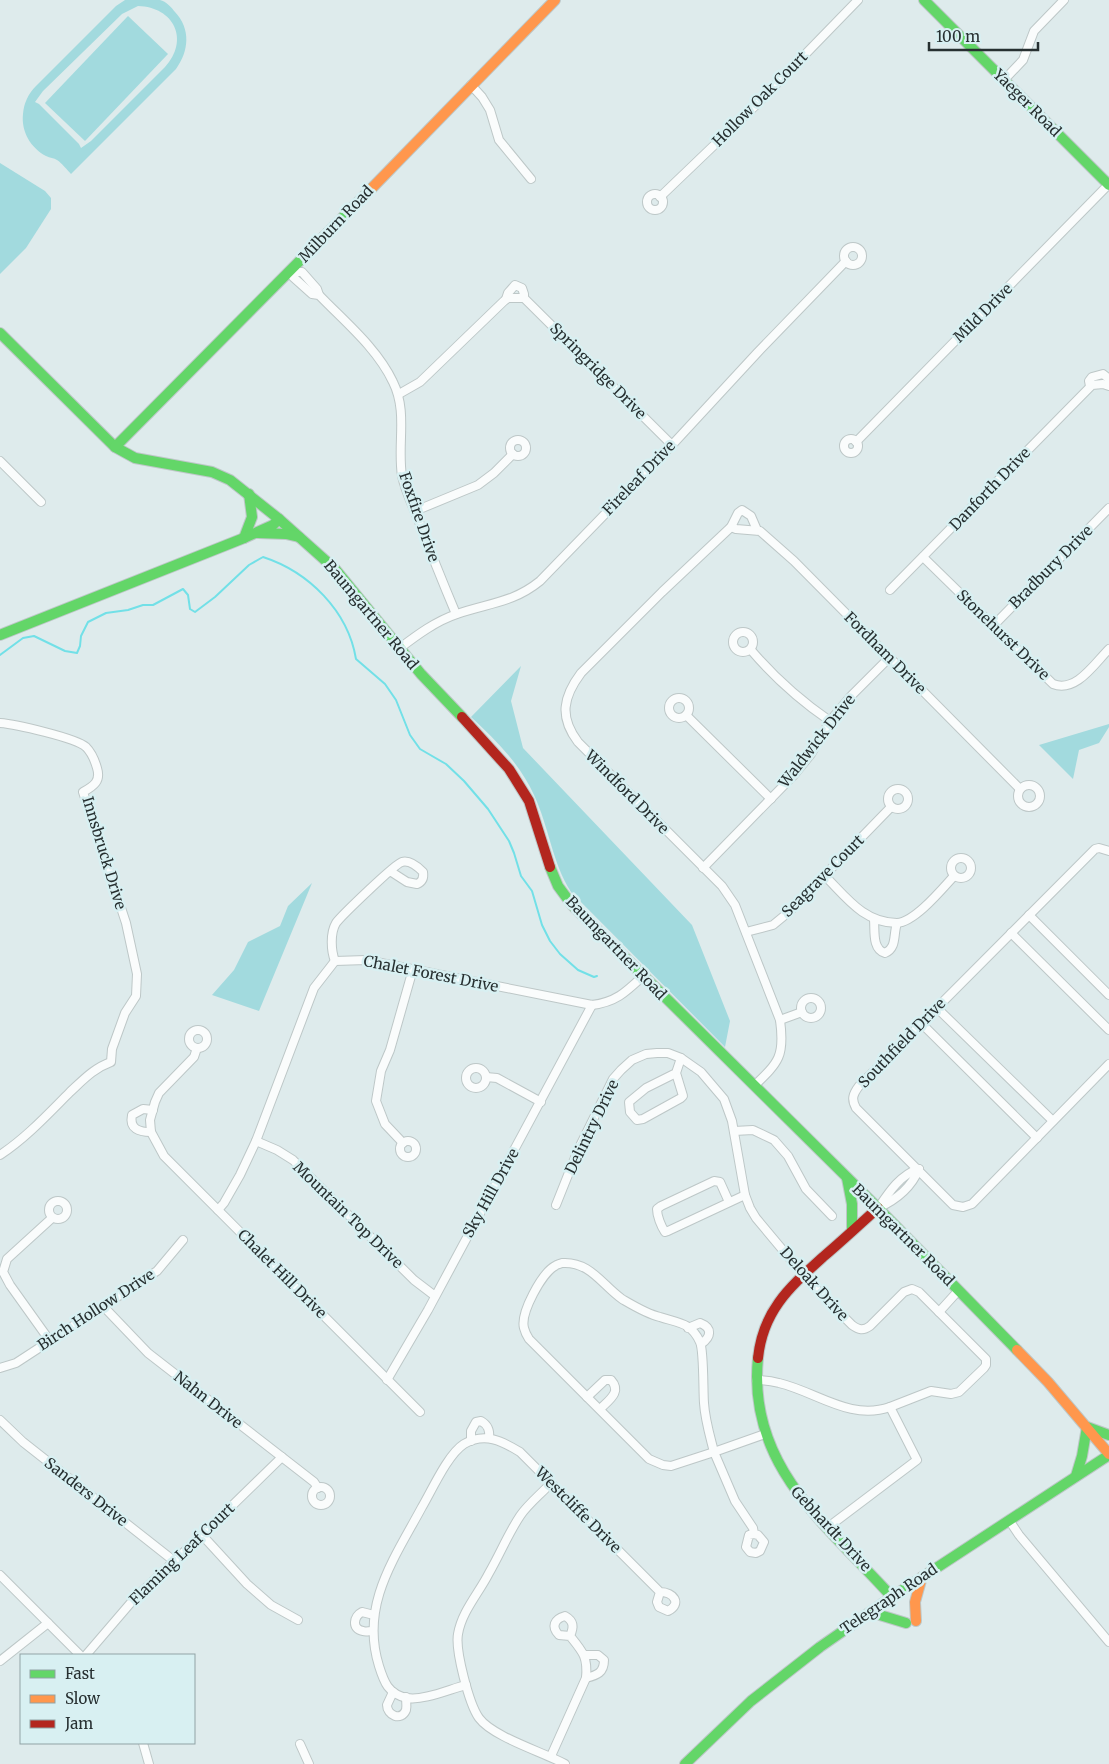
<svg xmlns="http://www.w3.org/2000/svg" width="1109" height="1764" font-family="Merriweather,serif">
	<rect width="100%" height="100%" fill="#deebec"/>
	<g fill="#a2dade" fill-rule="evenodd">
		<path d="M125,0C136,0 150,0 160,0C166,1 172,8 175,12C191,29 189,51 176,69L71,174C67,170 62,163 57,160C54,158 50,158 46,156C31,148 21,132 23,114C24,103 28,94 36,86L116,6ZM138,6C174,7 190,40 165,67L91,141L81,148L79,144L39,104L35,102L43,91L122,14Z"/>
		<polygon points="128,16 168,54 85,141 45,103"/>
		<polygon points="0,163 45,191 51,198 51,209 26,248 0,274"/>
		<path d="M521,666L511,701L523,748L692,925L730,1021L725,1047L571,892C552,862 549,827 534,795C520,764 495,739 471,717Z"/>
		<polygon points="1109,724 1109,727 1099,743 1079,750 1073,779 1039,745"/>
		<polygon points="312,883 259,1011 212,995 234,970 248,942 280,926 288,906"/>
	</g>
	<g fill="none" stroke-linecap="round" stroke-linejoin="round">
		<path stroke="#72e0e7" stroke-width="2" d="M0,655L23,638L34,636L65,651L77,653L80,646L81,636L88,622L106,613L128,610L143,605H153L183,589L188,595L190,609L195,612L215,597L249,565L263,557C309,572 348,611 356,659L385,684L396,700L410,735L420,749L446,764L464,781L488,809L509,841L514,853L521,876L532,891L542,925L550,941L560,954L578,970L594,977L597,976"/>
		<defs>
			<g id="street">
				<polyline points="1004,80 1023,60 1034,31 1064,0"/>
				<polyline points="471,85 482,97 490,110 499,140 531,179"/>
				<circle cx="655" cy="202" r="8"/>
				<polyline points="660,197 755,106 858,0"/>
				<circle cx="853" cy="256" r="9"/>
				<path d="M292,270L294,272L293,277L312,294L319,295C345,322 377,348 393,382C408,412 397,444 402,476C405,490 412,505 418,519C430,551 443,583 456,614"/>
				<polyline points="294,272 302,272 317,289 319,295"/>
				<polyline points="506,299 508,293 515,285 522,288 524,294 524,298"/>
				<polyline points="1090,386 1089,381 1092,377 1103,374 1109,379"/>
				<polyline points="399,394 420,382 504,301 508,298 524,298 672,445"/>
				<circle cx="851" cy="446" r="7"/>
				<circle cx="518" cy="448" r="8"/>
				<polyline points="856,442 1109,184"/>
				<polyline points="0,461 41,502"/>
				<polyline points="415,511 478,485 494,473 513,454"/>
				<polyline points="731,527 738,513 742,510 751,516 757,530"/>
				<path d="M923,557L1053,684C1076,693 1094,664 1109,649"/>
				<polyline points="890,590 1092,385 1103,384 1109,386"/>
				<polyline points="993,626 1109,508"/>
				<circle cx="743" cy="642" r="10"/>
				<path d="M400,648C417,635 436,621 457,614C488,603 513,603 540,581L672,445L758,352L846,261"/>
				<path d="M751,650C774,677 801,701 830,721"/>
				<circle cx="679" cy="708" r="10"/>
				<polyline points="686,715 771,799"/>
				<path d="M0,723C15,724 76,738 86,747C91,752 95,761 97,768C101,781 94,786 83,792L126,923L137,974L136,996L125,1013L112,1049L111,1062C94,1068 83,1080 70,1092C48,1114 26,1138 0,1155"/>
				<circle cx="1029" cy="796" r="11"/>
				<circle cx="898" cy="799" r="10"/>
				<path d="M1109,851L1099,848L1095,849L859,1086C853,1094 851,1099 856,1108L953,1205L963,1207L972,1204L1109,1064"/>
				<circle cx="961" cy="868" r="10"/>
				<polyline points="703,868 793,776 811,754 830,721 851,696 889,658"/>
				<path d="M825,876C846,897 864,923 897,923C915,922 942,889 954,876"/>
				<polyline points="1029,915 1109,995"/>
				<path d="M874,920C875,931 872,949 885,953C897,948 893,935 897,923"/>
				<polyline points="746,932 773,925 790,911 891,807"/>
				<polyline points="1011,933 1109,1030"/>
				<path d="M335,961C331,951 330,933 336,923C341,916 396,863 402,862C409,860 418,867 423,872C424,878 422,882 417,884L407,882L390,871"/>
				<circle cx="811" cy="1008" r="10"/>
				<polyline points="937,1008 1053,1121"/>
				<polyline points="780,1020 802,1012"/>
				<polyline points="922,1024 1037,1138"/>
				<circle cx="198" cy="1039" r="9"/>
				<polyline points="197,1048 194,1057 159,1093 155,1102 150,1120 151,1132 164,1156 420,1412"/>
				<circle cx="476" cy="1078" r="10"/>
				<polyline points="676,1073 683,1096 681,1098 643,1119 637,1120 630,1112 629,1102 646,1088 676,1073 681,1058"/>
				<polyline points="486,1077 497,1078 541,1102"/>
				<path d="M754,1086C779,1062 785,1056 780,1020L735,905L722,886L578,742C559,717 563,697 581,673L662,592L731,527L736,529L760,531L794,561L1020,789"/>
				<polyline points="734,1131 753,1130 774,1140 788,1156 806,1189 832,1216"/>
				<path d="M151,1132C139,1132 129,1129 132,1115L143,1109L153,1110"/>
				<circle cx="408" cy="1149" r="8"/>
				<polyline points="256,1141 277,1150 293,1160 414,1280 435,1296"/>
				<polyline points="403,1143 385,1124 376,1101 381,1071 390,1050 413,969"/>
				<circle cx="58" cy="1210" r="9"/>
				<path d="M729,1202L720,1182L714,1181L661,1206L657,1209C657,1216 661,1226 665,1232L668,1231L745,1195"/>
				<path d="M556,1205L578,1150L613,1079L621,1070L632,1060L646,1054L657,1053H668L681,1058L701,1072L724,1099L732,1121L745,1195L750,1208L756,1218L812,1285L852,1325C859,1330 863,1331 870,1326L904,1292L912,1289L919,1292L986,1359V1365L984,1368L959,1392L951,1394L931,1391L890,1407L917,1460L827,1528"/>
				<path d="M879,1207C889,1192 901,1174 919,1169"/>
				<path d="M878,1208C896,1200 911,1188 919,1169"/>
				<path d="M218,1210L224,1203L240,1175L256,1141L314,988L335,961L366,960L592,1005C616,1002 626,992 643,976"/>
				<path d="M562,1263C590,1261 602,1285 622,1299C634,1306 647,1314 660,1317C678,1323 691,1322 700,1342C704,1351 703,1391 704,1403C705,1420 710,1436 714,1452L671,1466L663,1465L649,1459L529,1339C527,1336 525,1332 524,1328C520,1313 542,1273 555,1266C557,1264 560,1264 562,1263Z"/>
				<polyline points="103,1306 148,1353 314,1482 318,1488"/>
				<polyline points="939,1312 958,1291"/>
				<path d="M688,1328L700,1323C713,1328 711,1337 701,1344"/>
				<polyline points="50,1341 10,1285 3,1272 7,1259 52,1218"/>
				<polyline points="0,1368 16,1363 157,1271 183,1240"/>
				<polyline points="387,1380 428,1310 592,1005"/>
				<path d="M756,1380C764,1380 772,1381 779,1383C817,1392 850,1421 890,1407"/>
				<path d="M587,1397L605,1380H611C622,1392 609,1400 600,1409"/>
				<polyline points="0,1420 23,1442 174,1561"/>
				<path d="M471,1441V1431L476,1422L481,1421C488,1425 490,1430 489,1438"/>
				<path d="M551,1483C541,1494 528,1504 520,1516C508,1534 500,1554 489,1573C479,1593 462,1611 458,1634C455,1650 469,1704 479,1718C493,1737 543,1752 565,1764"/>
				<circle cx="321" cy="1496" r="9"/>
				<polyline points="1009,1520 1019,1535 1109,1642"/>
				<polyline points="754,1534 758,1535 764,1542 760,1551 756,1553 750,1552 746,1547 749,1535 754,1534 753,1528 735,1501 714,1452 765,1434"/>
				<polyline points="202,1535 247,1584 271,1605 298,1620"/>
				<polyline points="0,1575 80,1655"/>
				<path d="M372,1631C369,1631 366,1632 363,1631C351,1629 354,1616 362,1612L374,1615"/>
				<polyline points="86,1655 134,1599 202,1535 282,1457"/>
				<path d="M585,1655H598L604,1660C604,1673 597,1675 586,1678"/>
				<polyline points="0,1661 48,1623"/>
				<path d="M466,1685C450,1689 423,1701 407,1698C388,1694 384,1682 379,1666C360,1605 394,1559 422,1507C432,1490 448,1454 464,1444C485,1432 502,1441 520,1452L660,1592C674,1592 682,1604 668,1611L659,1607L657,1602L660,1592"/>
				<path d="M393,1692L387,1705C387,1715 401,1722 406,1710C407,1706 406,1702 406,1697"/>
				<polyline points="143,1743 149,1764"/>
				<polyline points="300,1744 309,1764"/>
				<path d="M551,1756L586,1678C588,1657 583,1652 570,1636C574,1627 574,1621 565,1616C554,1619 551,1627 559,1635L570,1636"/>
			</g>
			<g id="fast">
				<polyline points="924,0 1109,185"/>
				<polyline points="0,333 115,447 135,458 212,472 230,480 279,519 335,569 421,674 462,717"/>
				<polyline points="115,447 372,188"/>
				<polyline points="258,533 286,534 299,537"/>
				<polyline points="244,538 252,517 249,494"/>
				<polyline points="0,635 244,538 273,525 279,519"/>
				<polyline points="550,867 558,886 572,905 878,1208 1017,1350"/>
				<polyline points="847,1178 852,1204 852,1231"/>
				<path d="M758,1358C747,1466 827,1525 892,1597"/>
				<polyline points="1076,1476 1082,1456 1087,1427 1109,1435"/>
				<polyline points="870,1612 906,1623"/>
				<polyline points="685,1764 751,1701 820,1647 892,1597 1109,1455"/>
			</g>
			<g id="slow">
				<polyline points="372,188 555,0"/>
				<polyline points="1017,1350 1048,1382 1109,1454"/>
				<polyline points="916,1621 915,1602 922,1577"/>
			</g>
			<g id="jam">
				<polyline points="462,717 509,769 529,801 550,867"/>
				<path d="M758,1358C763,1310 790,1287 823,1257C842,1241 860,1224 878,1208"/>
			</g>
		</defs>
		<use href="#street" stroke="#bdc7c7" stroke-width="10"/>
		<use href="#fast" stroke="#bdc7c7" stroke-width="12"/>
		<use href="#slow" stroke="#bdc7c7" stroke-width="12"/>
		<use href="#jam" stroke="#bdc7c7" stroke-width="12"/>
		<use href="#street" stroke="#fafcfc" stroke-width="8"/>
		<use href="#fast" stroke="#63d668" stroke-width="10"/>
		<use href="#slow" stroke="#ff974d" stroke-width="10"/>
		<use href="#jam" stroke="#b3261e" stroke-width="10"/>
	</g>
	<g text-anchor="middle" stroke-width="5" stroke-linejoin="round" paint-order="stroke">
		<g font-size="15" fill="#273031" stroke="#d8f0f2">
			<text transform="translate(760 99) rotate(-45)" y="5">Hollow Oak Court</text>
			<text transform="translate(1027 103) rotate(45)" y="5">Yaeger Road</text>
			<text transform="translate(336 224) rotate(-46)" y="5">Milburn Road</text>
			<text transform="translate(983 313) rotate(-45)" y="5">Mild Drive</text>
			<text transform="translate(598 371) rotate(45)" y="5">Springridge Drive</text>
			<text transform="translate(639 478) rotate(-46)" y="5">Fireleaf Drive</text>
			<text transform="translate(990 489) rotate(-46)" y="5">Danforth Drive</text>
			<text transform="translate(419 517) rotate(71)" y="5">Foxfire Drive</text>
			<text transform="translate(1051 567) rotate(-45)" y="5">Bradbury Drive</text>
			<text transform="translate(371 615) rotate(50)" y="5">Baumgartner Road</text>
			<text transform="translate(1003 635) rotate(44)" y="5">Stonehurst Drive</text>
			<text transform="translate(885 653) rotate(45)" y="5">Fordham Drive</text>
			<text transform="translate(817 741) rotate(-52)" y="5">Waldwick Drive</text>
			<text transform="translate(627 792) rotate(45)" y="5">Windford Drive</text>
			<text transform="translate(104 853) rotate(73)" y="5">Innsbruck Drive</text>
			<text transform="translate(823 876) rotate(-45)" y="5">Seagrave Court</text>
			<text transform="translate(616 948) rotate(46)" y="5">Baumgartner Road</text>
			<text transform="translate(431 974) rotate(11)" y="5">Chalet Forest Drive</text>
			<text transform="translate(902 1043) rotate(-46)" y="5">Southfield Drive</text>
			<text transform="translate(592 1127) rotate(-64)" y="5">Delintry Drive</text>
			<text transform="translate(491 1193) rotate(-61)" y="5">Sky Hill Drive</text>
			<text transform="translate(348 1215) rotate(44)" y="5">Mountain Top Drive</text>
			<text transform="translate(903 1235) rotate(45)" y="5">Baumgartner Road</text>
			<text transform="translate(282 1274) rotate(45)" y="5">Chalet Hill Drive</text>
			<text transform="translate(814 1284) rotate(48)" y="5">Deloak Drive</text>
			<text transform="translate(96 1310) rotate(-33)" y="5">Birch Hollow Drive</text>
			<text transform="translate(208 1400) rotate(38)" y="5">Nahn Drive</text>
			<text transform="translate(86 1492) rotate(38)" y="5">Sanders Drive</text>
			<text transform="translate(578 1510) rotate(45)" y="5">Westcliffe Drive</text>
			<text transform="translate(831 1529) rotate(47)" y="5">Gebhardt Drive</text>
			<text transform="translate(182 1554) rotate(-44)" y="5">Flaming Leaf Court</text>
			<text transform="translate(889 1599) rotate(-34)" y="5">Telegraph Road</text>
		</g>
	</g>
	<rect x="20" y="1654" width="175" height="90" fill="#d8f0f2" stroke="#91a3a5"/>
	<rect x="30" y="1670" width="25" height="8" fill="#63d668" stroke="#91a3a5"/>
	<text x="65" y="1679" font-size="15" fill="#273031">Fast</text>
	<rect x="30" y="1695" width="25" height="8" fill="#ff974d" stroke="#91a3a5"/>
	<text x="65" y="1704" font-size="15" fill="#273031">Slow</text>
	<rect x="30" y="1720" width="25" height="8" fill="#b3261e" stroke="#91a3a5"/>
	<text x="65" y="1729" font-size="15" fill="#273031">Jam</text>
	<path d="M929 42v8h109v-8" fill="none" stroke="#273031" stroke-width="2.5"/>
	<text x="936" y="42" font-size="15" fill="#273031" stroke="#d8f0f2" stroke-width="4" paint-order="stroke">100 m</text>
</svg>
